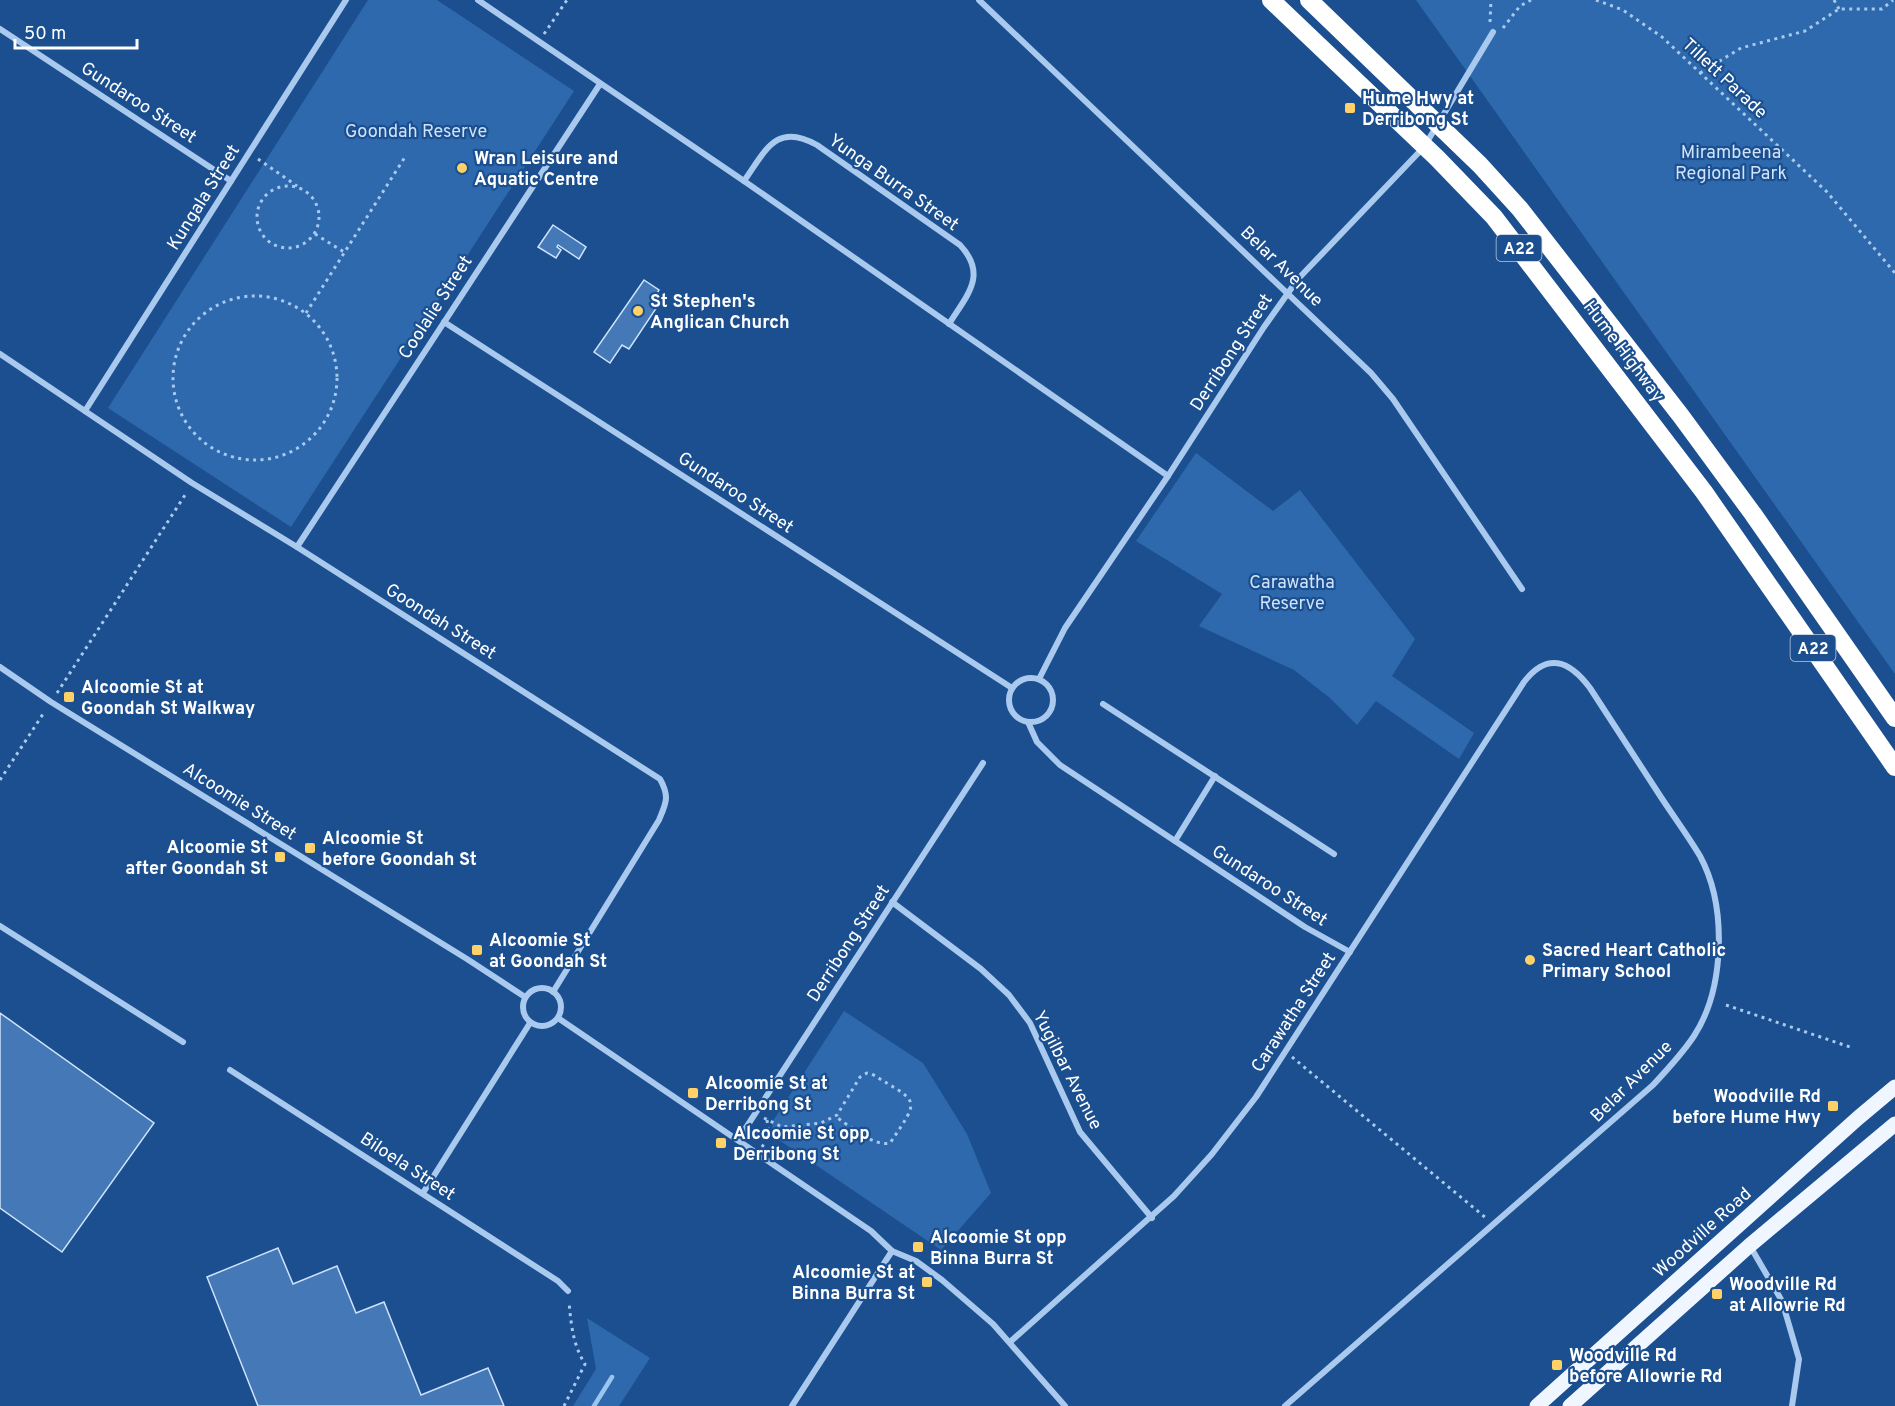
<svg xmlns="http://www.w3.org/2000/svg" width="1895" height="1406" font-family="Overpass,sans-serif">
	<rect width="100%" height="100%" fill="#1b4f8f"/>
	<g fill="#2e69ad">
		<polygon points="368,0 437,0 574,91 291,527 108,408"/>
		<polygon points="1416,0 1895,0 1895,674"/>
		<polygon points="1196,453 1273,511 1300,490 1415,639 1392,676 1474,733 1459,759 1376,701 1357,725 1330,698 1294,670 1199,626 1222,594 1136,541"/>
		<polygon points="844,1011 923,1063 967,1134 991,1193 941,1250 776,1138 772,1129 773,1121"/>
		<polygon points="587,1318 650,1358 619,1406 573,1406 596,1369"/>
	</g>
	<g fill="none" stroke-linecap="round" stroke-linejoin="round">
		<polyline stroke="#9cc4f0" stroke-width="4.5" points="594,1406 612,1377"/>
	</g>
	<g fill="#4478b7" stroke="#cfe3fa" stroke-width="1.5">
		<polygon points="553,225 586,247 579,259 558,245 557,247 561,250 556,258 538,247"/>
		<polygon points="644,280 659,290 655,297 661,301 629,349 622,345 610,363 594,352"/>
		<polygon points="0,1013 154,1123 62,1252 0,1208"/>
		<polygon points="278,1248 293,1284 337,1266 356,1313 384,1302 421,1395 488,1368 504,1406 258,1406 207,1277"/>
	</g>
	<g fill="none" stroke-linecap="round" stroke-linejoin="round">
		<g stroke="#a9c9ee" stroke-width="3" stroke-dasharray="3 4.5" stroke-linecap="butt">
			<polyline points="1596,0 1623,10 1662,37 1827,192 1895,273"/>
			<polyline points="1834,0 1839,9"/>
			<polyline points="1490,22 1491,0"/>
			<polyline points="1503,28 1520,6 1531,0"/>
			<polyline points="544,34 567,0"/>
			<polyline points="1700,73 1741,48 1805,31 1839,9 1882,9 1893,0"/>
			<polyline points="258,159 297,186"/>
			<circle cx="288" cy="217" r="31"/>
			<polyline points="315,234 344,252"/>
			<circle cx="255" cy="378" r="82"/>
			<polyline points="306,313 405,157"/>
			<polyline points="57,693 187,492"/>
			<polyline points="0,780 45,711"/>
			<polyline points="1726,1005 1850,1047"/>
			<polyline points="1292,1057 1486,1218"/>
			<path d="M764,1118L782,1127L821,1123L837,1115L860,1077L867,1073L872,1074C918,1103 922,1096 890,1143C874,1147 848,1125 835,1116"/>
			<polyline points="767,1120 769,1136"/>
			<polyline points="762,1147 768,1137 780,1128"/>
			<path d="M564,1406L585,1364C573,1345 571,1324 569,1302"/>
		</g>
		<g stroke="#a9c9ee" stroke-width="6">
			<polyline points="478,0 744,181 1168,476"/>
			<polyline points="979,0 1371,373 1393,399 1522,589"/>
			<polyline points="0,29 231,181"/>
			<path d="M744,181C766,150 776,122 817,145L960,245C988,275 967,295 949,324"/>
			<polyline points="444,322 1012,688"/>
			<path d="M0,354L192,483L297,547L660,779C670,797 666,803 659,820L553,992"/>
			<polyline points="85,411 346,0"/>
			<polyline points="297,547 600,84"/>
			<polyline points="0,667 51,702 467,959 525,997"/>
			<circle cx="1031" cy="700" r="22"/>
			<polyline points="1039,679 1065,628 1168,476 1264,327 1298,279 1424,147 1493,32"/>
			<polyline points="1103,704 1334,854"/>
			<polyline points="1028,722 1037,742 1060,765 1305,927 1350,952"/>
			<polyline points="1175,841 1215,776"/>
			<polyline points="892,902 981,969 1009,995 1030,1023 1080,1132 1152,1218"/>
			<polyline points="0,926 183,1042"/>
			<circle cx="542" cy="1007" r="19"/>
			<polyline points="558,1018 871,1231 892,1251 916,1261 942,1280 993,1324 1065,1406"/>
			<polyline points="230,1070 558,1281 568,1291"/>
			<polyline points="738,1140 983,763"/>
			<polyline points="423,1193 530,1023"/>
			<polyline points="1750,1246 1782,1301 1799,1359 1792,1406"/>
			<path d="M1010,1342L1174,1196L1212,1154L1256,1097L1524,682C1547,652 1569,660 1590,688C1612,722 1635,757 1657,791C1671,813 1687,834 1700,856C1727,906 1725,988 1694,1036C1682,1054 1667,1070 1653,1085L1285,1406"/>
			<polyline points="792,1406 892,1251"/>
		</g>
		<g stroke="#f0f6ff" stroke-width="15">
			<polyline points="1537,1406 1858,1118 1895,1087"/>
			<polyline points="1570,1406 1749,1246 1895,1124"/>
		</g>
		<g stroke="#fff" stroke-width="18">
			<polyline points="1271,0 1437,158 1494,217 1704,492 1895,767"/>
			<polyline points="1309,0 1480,165 1520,209 1681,416 1753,514 1895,718"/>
		</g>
	</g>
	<g fill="#ffd166" stroke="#1b4f8f" stroke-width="2">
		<rect x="1344" y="102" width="12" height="12" rx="3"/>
		<circle cx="462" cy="168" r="6"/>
		<circle cx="638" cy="311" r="6"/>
		<rect x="63" y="691" width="12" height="12" rx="3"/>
		<rect x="304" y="842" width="12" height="12" rx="3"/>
		<rect x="274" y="851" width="12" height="12" rx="3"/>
		<rect x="471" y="944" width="12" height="12" rx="3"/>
		<circle cx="1530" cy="960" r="6"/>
		<rect x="687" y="1087" width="12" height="12" rx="3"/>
		<rect x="1827" y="1100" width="12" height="12" rx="3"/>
		<rect x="715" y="1137" width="12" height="12" rx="3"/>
		<rect x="912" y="1241" width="12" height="12" rx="3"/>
		<rect x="921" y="1276" width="12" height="12" rx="3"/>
		<rect x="1711" y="1288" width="12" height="12" rx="3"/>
		<rect x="1551" y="1359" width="12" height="12" rx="3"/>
	</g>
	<g text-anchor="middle" stroke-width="4.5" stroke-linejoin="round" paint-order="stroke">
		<g fill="#1b4f8f" stroke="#bbcadd" stroke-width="1.5">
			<rect x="1496.5" y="235" width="45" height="26" rx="4.5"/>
			<rect x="1790.5" y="635" width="45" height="26" rx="4.5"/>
		</g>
		<g font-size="16" font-weight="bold" fill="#fff">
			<text x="1519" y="254">A22</text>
			<text x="1813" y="654">A22</text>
		</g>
		<g font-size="18" fill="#fff" stroke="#1b4f8f">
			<text transform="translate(1725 78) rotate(43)" y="6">Tillett Parade</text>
			<text transform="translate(139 102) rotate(33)" y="6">Gundaroo Street</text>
			<text transform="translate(894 182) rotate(35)" y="6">Yunga Burra Street</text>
			<text transform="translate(203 197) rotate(-58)" y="6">Kungala Street</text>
			<text transform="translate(1282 266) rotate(44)" y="6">Belar Avenue</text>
			<text transform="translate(435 307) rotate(-57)" y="6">Coolalie Street</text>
			<text transform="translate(1624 351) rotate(53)" y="6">Hume Highway</text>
			<text transform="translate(1231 352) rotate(-57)" y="6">Derribong Street</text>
			<text transform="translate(736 492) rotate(33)" y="6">Gundaroo Street</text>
			<text transform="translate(441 621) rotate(32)" y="6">Goondah Street</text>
			<text transform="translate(240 801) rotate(32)" y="6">Alcoomie Street</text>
			<text transform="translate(1270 885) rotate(33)" y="6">Gundaroo Street</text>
			<text transform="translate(848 943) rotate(-57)" y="6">Derribong Street</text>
			<text transform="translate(1293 1012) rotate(-57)" y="6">Carawatha Street</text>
			<text transform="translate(1068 1070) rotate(63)" y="6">Yugilbar Avenue</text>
			<text transform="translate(1631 1081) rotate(-45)" y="6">Belar Avenue</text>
			<text transform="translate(408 1166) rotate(33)" y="6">Biloela Street</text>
			<text transform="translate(1702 1232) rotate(-42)" y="6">Woodville Road</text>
		</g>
		<g font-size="18" font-weight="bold" fill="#fff" stroke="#1b4f8f" text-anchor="start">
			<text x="1362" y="104">Hume Hwy at<tspan x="1362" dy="21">Derribong St</tspan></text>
			<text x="474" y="164">Wran Leisure and<tspan x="474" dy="21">Aquatic Centre</tspan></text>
			<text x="650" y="307">St Stephen's<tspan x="650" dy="21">Anglican Church</tspan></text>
			<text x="81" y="693">Alcoomie St at<tspan x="81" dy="21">Goondah St Walkway</tspan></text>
			<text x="322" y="844">Alcoomie St<tspan x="322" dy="21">before Goondah St</tspan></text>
			<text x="268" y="853" text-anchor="end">Alcoomie St<tspan x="268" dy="21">after Goondah St</tspan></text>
			<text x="489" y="946">Alcoomie St<tspan x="489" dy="21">at Goondah St</tspan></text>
			<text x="1542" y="956">Sacred Heart Catholic<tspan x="1542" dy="21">Primary School</tspan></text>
			<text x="705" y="1089">Alcoomie St at<tspan x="705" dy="21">Derribong St</tspan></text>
			<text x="1821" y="1102" text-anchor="end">Woodville Rd<tspan x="1821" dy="21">before Hume Hwy</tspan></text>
			<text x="733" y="1139">Alcoomie St opp<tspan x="733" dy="21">Derribong St</tspan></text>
			<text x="930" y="1243">Alcoomie St opp<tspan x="930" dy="21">Binna Burra St</tspan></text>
			<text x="915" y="1278" text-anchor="end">Alcoomie St at<tspan x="915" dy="21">Binna Burra St</tspan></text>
			<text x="1729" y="1290">Woodville Rd<tspan x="1729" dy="21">at Allowrie Rd</tspan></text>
			<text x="1569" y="1361">Woodville Rd<tspan x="1569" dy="21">before Allowrie Rd</tspan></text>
		</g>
		<g font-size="18" fill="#cfe3fa" stroke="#1b4f8f">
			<text x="416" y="137">Goondah Reserve</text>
			<text x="1731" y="158">Mirambeena<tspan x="1731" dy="21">Regional Park</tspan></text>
			<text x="1292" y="588">Carawatha<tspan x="1292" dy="21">Reserve</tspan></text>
		</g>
	</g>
	<path d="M15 39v9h122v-9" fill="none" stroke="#ffffff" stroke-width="3"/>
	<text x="24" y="39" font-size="18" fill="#ffffff" stroke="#1b4f8f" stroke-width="4.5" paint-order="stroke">50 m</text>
</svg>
